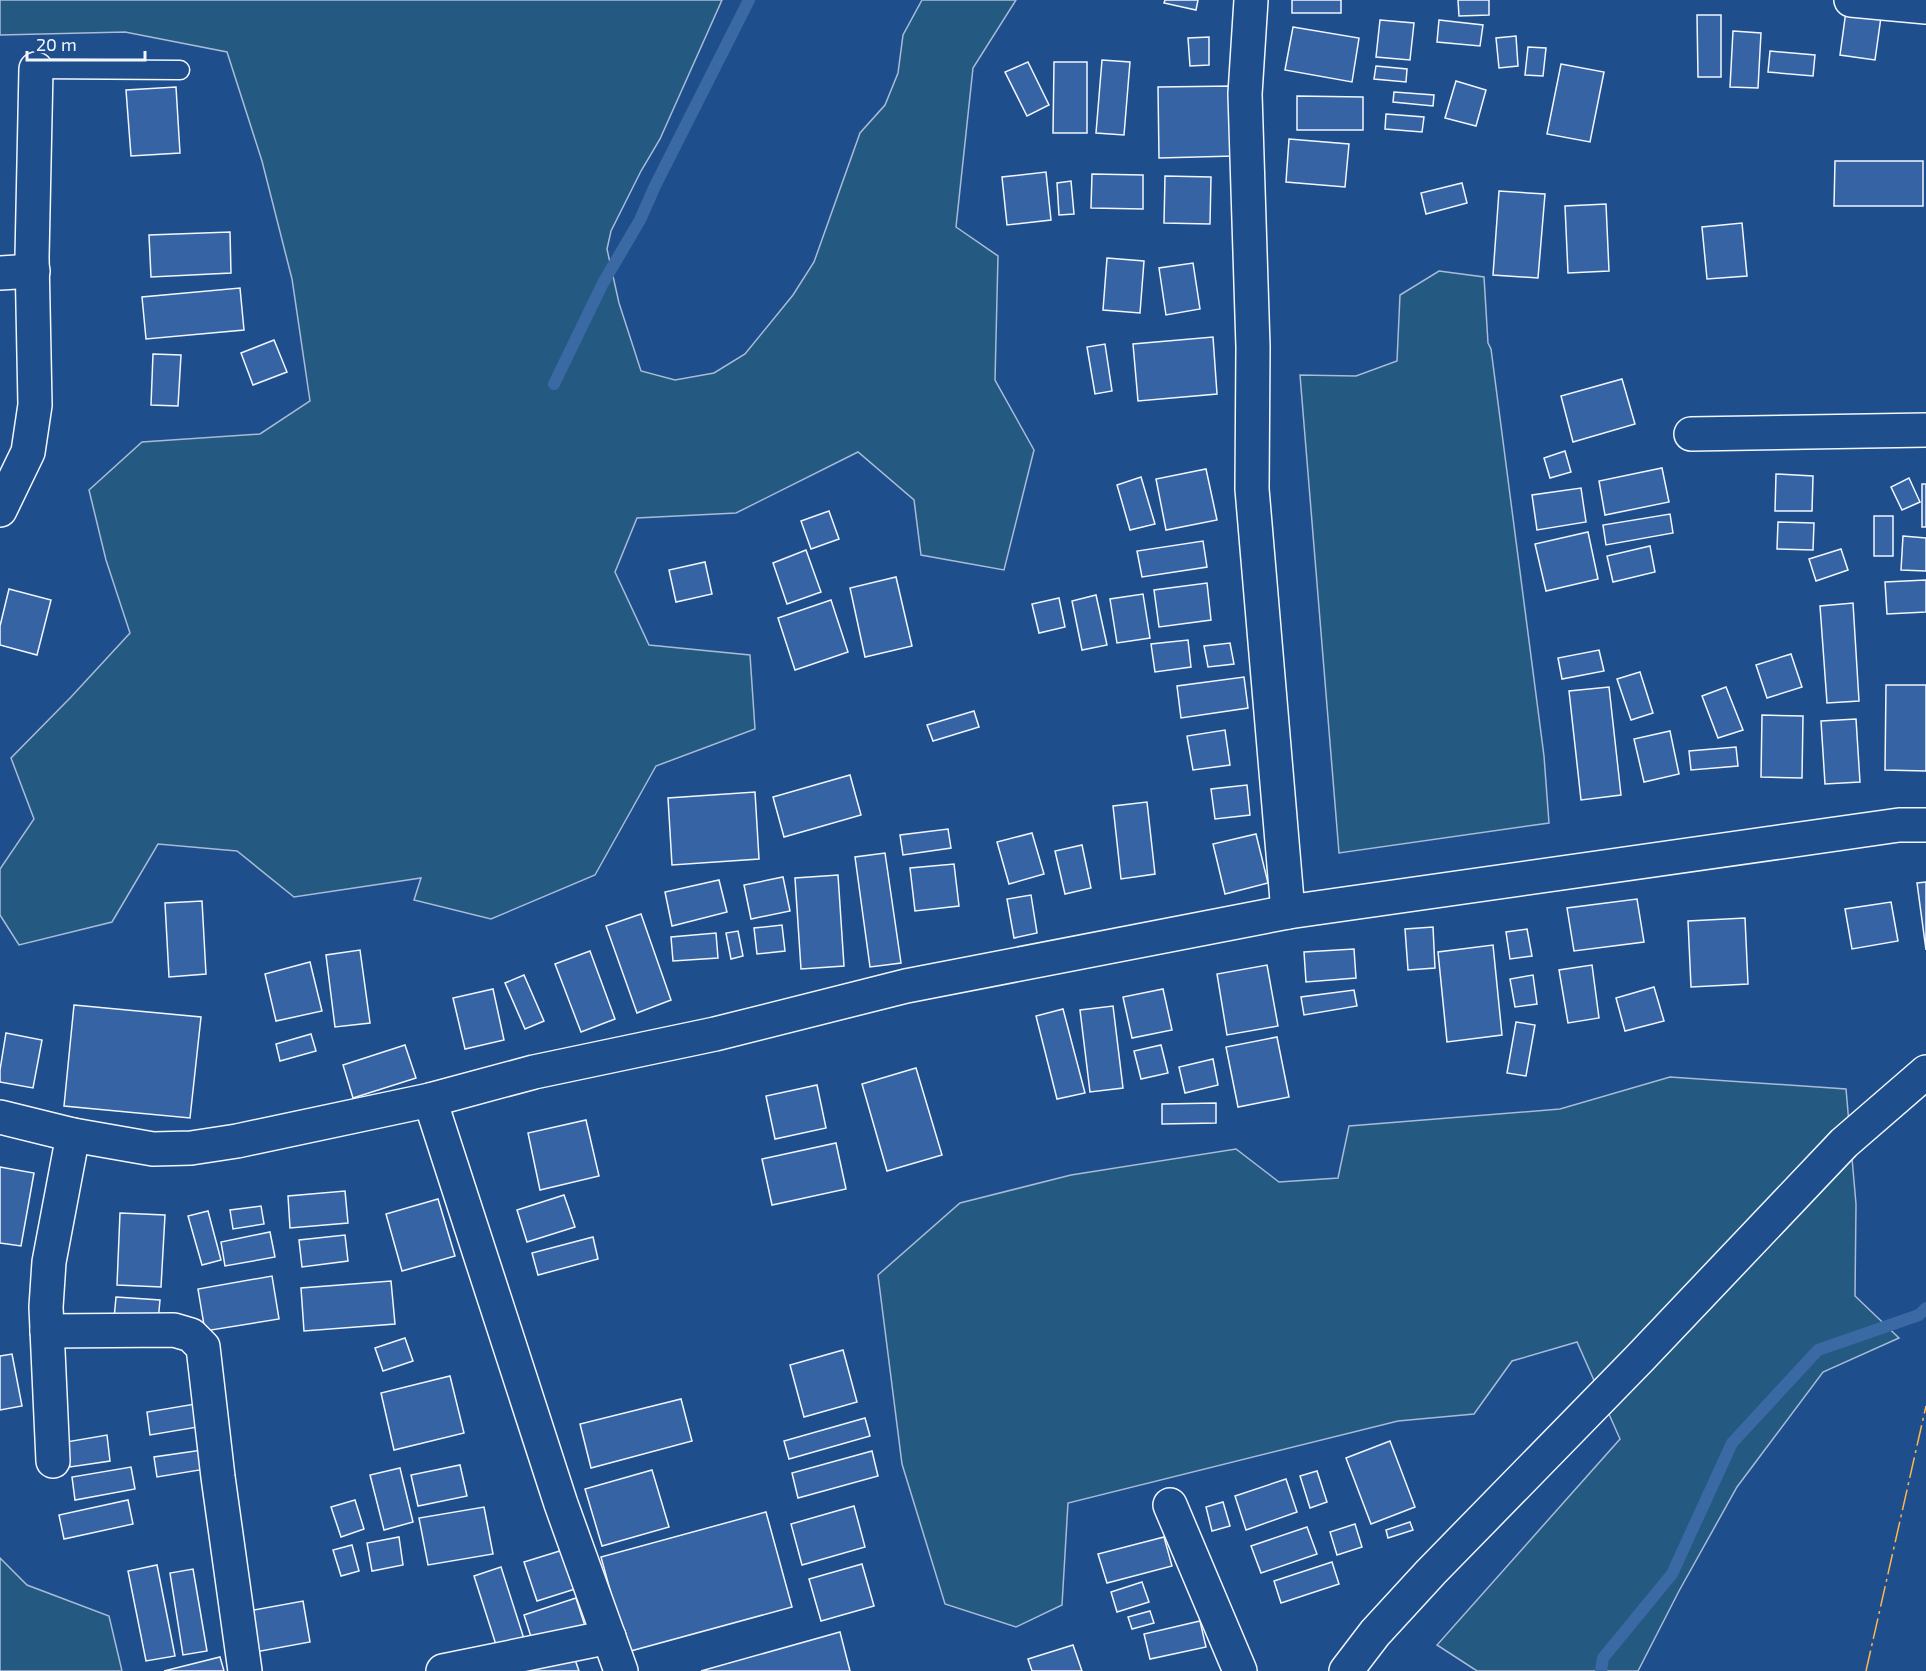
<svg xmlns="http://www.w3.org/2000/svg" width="1926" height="1671" font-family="'Exo 2',sans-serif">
	<rect width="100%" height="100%" fill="#1f4e8c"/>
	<g fill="#245a82" stroke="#a8bbd7" stroke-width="1.5">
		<polygon points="0,0 722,0 660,139 641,171 611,231 607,249 619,303 641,371 675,380 714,373 745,354 793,295 814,262 860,133 885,105 898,73 903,35 922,0 1016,0 973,68 956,227 998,256 995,380 1034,450 1004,570 921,555 914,500 858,452 736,513 637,518 615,572 649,645 750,655 755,729 656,766 595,875 491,919 414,900 421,878 294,897 237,851 158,844 112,922 19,945 0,915 0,869 34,819 11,758 71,697 130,633 106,560 89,490 142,442 260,434 310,401 292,279 262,161 227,52 125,32 0,35"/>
		<polygon points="1439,271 1484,277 1488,343 1491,349 1544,756 1549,823 1339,853 1300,375 1356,376 1397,361 1400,295"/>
		<polygon points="1670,1077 1846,1089 1856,1204 1855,1296 1899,1338 1823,1372 1737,1487 1679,1591 1638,1671 1477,1671 1437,1645 1620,1439 1577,1342 1512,1361 1474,1414 1398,1421 1068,1503 1062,1605 1016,1627 945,1604 902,1464 878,1275 960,1203 1071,1175 1236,1149 1279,1182 1338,1178 1349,1126 1560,1109"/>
		<polygon points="0,1558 27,1585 109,1616 122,1671 0,1671"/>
	</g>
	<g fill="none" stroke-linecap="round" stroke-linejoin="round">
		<g stroke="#3b69a3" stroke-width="12">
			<polyline points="554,384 603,283 640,220 655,186 749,0"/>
			<polyline points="1601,1671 1603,1658 1672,1574 1732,1443 1818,1350 1919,1315 1926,1308"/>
		</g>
	</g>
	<g fill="#3563a3" stroke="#f2f6ff" stroke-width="1.5">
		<polygon points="1165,0 1198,0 1196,10 1164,3"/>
		<rect x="1292" y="0" width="49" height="13"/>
		<polygon points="1458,0 1489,0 1489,15 1459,16"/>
		<polygon points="1846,11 1881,17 1875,60 1840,55"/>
		<polygon points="1697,15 1721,15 1721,77 1698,77"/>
		<polygon points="1380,20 1414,23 1410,60 1376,57"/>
		<polygon points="1439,20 1483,25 1480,46 1437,42"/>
		<polygon points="1293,27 1359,38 1352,82 1285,70"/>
		<polygon points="1733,31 1761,33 1758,88 1730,87"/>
		<polygon points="1516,36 1518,66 1499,68 1496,38"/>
		<polygon points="1209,37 1209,65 1190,66 1188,38"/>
		<polygon points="1528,47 1546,48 1543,76 1525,75"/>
		<polygon points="1770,51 1815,55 1813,76 1768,72"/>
		<polygon points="1102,60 1130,62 1124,135 1096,133"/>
		<polygon points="1028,62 1049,105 1027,116 1005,72"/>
		<polygon points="1054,62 1087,62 1087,133 1053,133"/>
		<polygon points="1561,64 1604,72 1590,142 1547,134"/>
		<polygon points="1376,66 1407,69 1406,82 1374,79"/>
		<polygon points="1456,81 1486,90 1476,126 1445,118"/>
		<polygon points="1233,86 1234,156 1159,158 1158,87"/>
		<polygon points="176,87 180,153 131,156 126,90"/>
		<polygon points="1394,92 1434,95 1433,106 1393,102"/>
		<polygon points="1297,96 1363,97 1363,130 1297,130"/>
		<polygon points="1386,114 1424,117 1422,132 1385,129"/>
		<polygon points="1289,139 1349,144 1345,187 1286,182"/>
		<polygon points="1835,161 1923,161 1923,206 1834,206"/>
		<polygon points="1046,172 1051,220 1007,225 1002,177"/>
		<polygon points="1092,174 1143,175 1143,209 1091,208"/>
		<polygon points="1165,176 1211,177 1210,224 1164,223"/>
		<polygon points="1071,181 1074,214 1059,215 1057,183"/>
		<polygon points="1462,183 1467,203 1426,214 1421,193"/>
		<polygon points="1499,191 1545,194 1538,278 1493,275"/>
		<polygon points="1606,204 1609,271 1568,273 1565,206"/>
		<polygon points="1742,223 1747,276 1707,279 1702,227"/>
		<polygon points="230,232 231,273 151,277 149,235"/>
		<polygon points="1107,258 1144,261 1140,313 1103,310"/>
		<polygon points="1193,263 1200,309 1166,315 1159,268"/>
		<polygon points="240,288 244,330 146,339 142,297"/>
		<polygon points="1213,337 1217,394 1138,401 1133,344"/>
		<polygon points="274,340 287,372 253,385 241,353"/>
		<polygon points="1105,344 1112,391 1095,394 1087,347"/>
		<polygon points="153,354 181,355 178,406 151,405"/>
		<polygon points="1622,379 1635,424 1573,442 1561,396"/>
		<polygon points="1565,451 1571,472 1550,478 1544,458"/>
		<polygon points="1662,468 1669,502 1605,515 1599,481"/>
		<polygon points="1206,469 1217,520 1166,530 1156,479"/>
		<polygon points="1776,474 1813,476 1812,511 1775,511"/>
		<polygon points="1141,477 1155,524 1130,530 1117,485"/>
		<polygon points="1909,478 1920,502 1902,510 1891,487"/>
		<rect x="1922" y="484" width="4" height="43"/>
		<polygon points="1581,488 1586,522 1537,530 1532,495"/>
		<polygon points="829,511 839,539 811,549 801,521"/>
		<polygon points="1670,514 1673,533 1606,545 1603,525"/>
		<rect x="1874" y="516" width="19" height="40"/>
		<polygon points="1778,522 1814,523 1813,550 1777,549"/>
		<polygon points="1588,532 1598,579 1546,591 1535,544"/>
		<polygon points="1903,536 1926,538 1926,571 1901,570"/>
		<polygon points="1203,541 1207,567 1142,577 1137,551"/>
		<polygon points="1650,546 1655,572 1613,582 1607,556"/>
		<polygon points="1841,549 1848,570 1816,581 1809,559"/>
		<polygon points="806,550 821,592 787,604 773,563"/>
		<polygon points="705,562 712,594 676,602 669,570"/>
		<polygon points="896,577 912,646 865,657 850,588"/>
		<polygon points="1926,580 1926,612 1887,614 1885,582"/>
		<polygon points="1207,583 1211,620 1159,627 1154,590"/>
		<polygon points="9,589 51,600 37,655 0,645 0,626"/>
		<polygon points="1143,594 1150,638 1117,643 1110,599"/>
		<polygon points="1096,595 1107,645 1082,650 1072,601"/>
		<polygon points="1059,598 1065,627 1039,633 1032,604"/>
		<polygon points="831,600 848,652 795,670 778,618"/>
		<polygon points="1853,603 1859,701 1827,703 1820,606"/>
		<polygon points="1188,640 1191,667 1155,672 1151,644"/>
		<polygon points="1230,643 1234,664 1208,667 1204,646"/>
		<polygon points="1599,650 1604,671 1562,679 1558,658"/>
		<polygon points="1791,654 1802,687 1767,698 1756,665"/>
		<polygon points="1640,672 1653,713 1631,720 1617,679"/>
		<polygon points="1244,677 1248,708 1181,718 1177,686"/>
		<polygon points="1886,685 1926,685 1926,771 1885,770"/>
		<polygon points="1609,687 1621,795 1581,800 1569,691"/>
		<polygon points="1726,687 1743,730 1718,738 1702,696"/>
		<polygon points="974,711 979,727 933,741 927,725"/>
		<polygon points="1762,715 1803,716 1802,778 1761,777"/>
		<polygon points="1856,719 1860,782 1825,784 1821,721"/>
		<polygon points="1225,730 1230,765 1193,770 1187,736"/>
		<polygon points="1670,731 1679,774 1644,782 1634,739"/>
		<polygon points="1736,747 1738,766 1691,770 1689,751"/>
		<polygon points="850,775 861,815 784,837 773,797"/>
		<polygon points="1247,785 1250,815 1215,819 1211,789"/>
		<polygon points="755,792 759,859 672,865 668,798"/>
		<polygon points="1147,802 1155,874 1121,879 1113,806"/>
		<polygon points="948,829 951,848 903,855 900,835"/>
		<polygon points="1032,833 1044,874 1009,884 997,842"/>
		<polygon points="1256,834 1268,883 1225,894 1213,844"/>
		<polygon points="1082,845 1091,888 1065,894 1055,851"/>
		<polygon points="885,853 901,963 870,967 855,857"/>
		<polygon points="954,864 959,906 915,911 910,868"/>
		<polygon points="838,875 844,966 801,969 795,878"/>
		<polygon points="783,877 790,911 751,919 744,885"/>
		<polygon points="719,880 727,912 672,926 665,892"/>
		<polygon points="1926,882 1926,950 1917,883"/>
		<polygon points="1031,895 1037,933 1014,938 1007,899"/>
		<polygon points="1637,899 1644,942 1574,951 1567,908"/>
		<polygon points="202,901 206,974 169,977 165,903"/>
		<polygon points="1891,902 1898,941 1852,949 1845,909"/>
		<polygon points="641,914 671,1000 637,1013 606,926"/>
		<polygon points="1745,918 1748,984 1691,987 1688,921"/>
		<polygon points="782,925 785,951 757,954 754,928"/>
		<polygon points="1433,927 1435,968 1408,970 1405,929"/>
		<polygon points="1527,929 1532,956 1510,959 1506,932"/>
		<polygon points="738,931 743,956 731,959 726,933"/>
		<polygon points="716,933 718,958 673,961 671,937"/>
		<polygon points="1493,945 1502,1035 1447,1042 1438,952"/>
		<polygon points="1354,949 1356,978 1306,982 1304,952"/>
		<polygon points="360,950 370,1023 335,1027 326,955"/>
		<polygon points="590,951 615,1019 581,1032 555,964"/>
		<polygon points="310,962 322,1011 276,1021 265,974"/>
		<polygon points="1267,965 1278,1026 1227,1035 1217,974"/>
		<polygon points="1592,965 1599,1018 1568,1023 1559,970"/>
		<polygon points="524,975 544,1021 525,1029 505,983"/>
		<polygon points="1533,975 1537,1004 1515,1007 1510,979"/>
		<polygon points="1654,987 1664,1021 1625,1031 1616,998"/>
		<polygon points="493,989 504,1040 465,1049 453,998"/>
		<polygon points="1163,989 1172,1030 1132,1038 1123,997"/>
		<polygon points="1354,990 1357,1006 1304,1015 1301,997"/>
		<polygon points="74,1005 201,1017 190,1118 64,1106"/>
		<polygon points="1113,1006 1123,1088 1090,1092 1080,1010"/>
		<polygon points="1063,1009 1085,1093 1057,1099 1036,1016"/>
		<polygon points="1516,1022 1535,1025 1526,1076 1507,1073"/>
		<polygon points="6,1033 42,1040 33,1088 0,1082 0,1070"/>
		<polygon points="311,1034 316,1051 280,1061 276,1044"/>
		<polygon points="1277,1037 1289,1097 1238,1107 1226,1047"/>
		<polygon points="405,1045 416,1078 353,1098 343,1065"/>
		<polygon points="1161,1045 1168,1073 1141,1079 1134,1051"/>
		<polygon points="1213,1059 1218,1085 1185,1093 1179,1067"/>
		<polygon points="916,1068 942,1155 887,1171 862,1084"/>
		<polygon points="817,1085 826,1128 775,1139 766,1096"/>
		<polygon points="1216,1103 1216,1123 1162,1124 1162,1104"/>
		<polygon points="586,1120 599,1176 540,1190 528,1133"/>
		<polygon points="836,1143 846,1189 772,1205 762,1159"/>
		<polygon points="0,1167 34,1173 21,1246 0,1243"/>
		<polygon points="345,1191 348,1223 290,1228 288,1196"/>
		<polygon points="564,1195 575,1227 527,1242 517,1210"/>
		<polygon points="438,1199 455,1256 402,1271 386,1214"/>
		<polygon points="261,1206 264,1224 233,1229 230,1210"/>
		<polygon points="208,1211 221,1260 202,1265 188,1216"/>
		<polygon points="120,1213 165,1215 161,1287 117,1285"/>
		<polygon points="270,1232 275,1257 225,1266 221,1242"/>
		<polygon points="345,1235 348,1261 302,1267 299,1240"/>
		<polygon points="593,1237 598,1259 538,1275 532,1253"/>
		<polygon points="272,1276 279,1319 205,1331 198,1289"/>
		<polygon points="391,1281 395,1324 304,1331 301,1288"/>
		<polygon points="116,1297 160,1300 158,1322 114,1319"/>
		<polygon points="405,1338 413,1361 383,1371 375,1348"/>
		<polygon points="843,1350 857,1402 804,1417 790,1365"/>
		<polygon points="12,1354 22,1406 0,1410 0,1356"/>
		<polygon points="450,1376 464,1433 394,1450 381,1393"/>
		<polygon points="681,1399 692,1441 591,1468 580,1424"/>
		<polygon points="201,1403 204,1426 150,1435 147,1412"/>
		<polygon points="865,1418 870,1436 789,1459 784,1441"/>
		<polygon points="107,1435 110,1461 70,1467 66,1442"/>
		<polygon points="1390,1441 1415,1507 1371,1524 1346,1458"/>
		<polygon points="209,1449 212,1468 157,1477 154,1457"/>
		<polygon points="872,1451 878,1476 798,1498 792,1473"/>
		<polygon points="460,1465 467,1496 418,1506 411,1475"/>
		<polygon points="131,1467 135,1489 75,1500 72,1477"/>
		<polygon points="400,1468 413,1522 384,1530 370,1475"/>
		<polygon points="652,1470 669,1527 602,1546 585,1489"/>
		<polygon points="1317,1471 1327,1502 1310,1508 1300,1476"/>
		<polygon points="1286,1479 1297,1512 1246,1530 1235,1496"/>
		<polygon points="128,1500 133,1524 64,1539 59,1515"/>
		<polygon points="355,1500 364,1529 341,1537 331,1507"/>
		<polygon points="1223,1502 1230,1526 1212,1531 1206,1507"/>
		<polygon points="854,1506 865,1547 802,1565 791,1524"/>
		<polygon points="484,1507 493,1554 428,1565 419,1518"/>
		<polygon points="766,1512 792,1607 627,1652 601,1557"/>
		<polygon points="1410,1522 1413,1530 1388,1538 1386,1530"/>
		<polygon points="1355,1524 1362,1547 1337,1555 1330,1532"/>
		<polygon points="1307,1527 1317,1554 1261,1573 1251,1546"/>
		<polygon points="399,1537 403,1565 372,1571 367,1543"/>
		<polygon points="1164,1537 1172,1566 1107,1583 1098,1554"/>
		<polygon points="352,1545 359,1571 341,1576 333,1550"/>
		<polygon points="563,1550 575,1589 537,1601 524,1562"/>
		<polygon points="1332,1562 1339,1584 1281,1603 1274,1581"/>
		<polygon points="862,1564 874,1606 821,1621 809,1579"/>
		<polygon points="157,1565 175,1656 146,1661 128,1571"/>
		<polygon points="501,1567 525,1642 498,1651 474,1576"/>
		<polygon points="193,1569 207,1651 183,1655 170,1573"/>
		<polygon points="1142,1582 1149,1602 1117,1612 1111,1592"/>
		<polygon points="576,1598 585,1626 533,1643 524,1615"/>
		<polygon points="303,1601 310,1642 250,1653 243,1612"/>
		<polygon points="1150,1611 1154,1623 1132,1629 1128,1617"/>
		<polygon points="1200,1621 1206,1647 1150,1659 1144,1634"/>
		<polygon points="840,1632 850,1671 701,1671"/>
		<polygon points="1073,1645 1082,1671 1032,1671 1028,1659"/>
		<polygon points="571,1648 579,1671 525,1671 523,1662"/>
		<polygon points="220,1657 224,1671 164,1671"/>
	</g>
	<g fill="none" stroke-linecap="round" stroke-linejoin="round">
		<defs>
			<polyline id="lane" points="36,69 180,70"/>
			<g id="street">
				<polyline points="1251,0 1245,94 1253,347 1252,489 1288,912"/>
				<polyline points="1851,0 1926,7"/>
				<polyline points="0,273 33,271"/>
				<polyline points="1691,434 1926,430"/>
				<polyline points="0,510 28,452 35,405 32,257 36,69"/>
				<polyline points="430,1100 561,1504 621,1671"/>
				<polyline points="0,1117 73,1135 153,1149 191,1148 237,1141 430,1100 534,1072 715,1034 906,986 1288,912 1899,825 1926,825"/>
				<polyline points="47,1331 174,1330 191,1335 203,1347 218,1477 245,1671"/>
				<polyline points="53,1461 46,1307 49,1262 73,1135"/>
				<polyline points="1170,1505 1240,1671"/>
				<polyline points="443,1671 609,1637"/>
			</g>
			<polyline id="secondary" points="1346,1671 1375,1633 1431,1572 1639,1359 1844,1143 1926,1072"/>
		</defs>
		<use href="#lane" stroke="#f2f6ff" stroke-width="21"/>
		<use href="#street" stroke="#f2f6ff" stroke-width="36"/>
		<use href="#secondary" stroke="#f2f6ff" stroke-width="36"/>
		<use href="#lane" stroke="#1f4e8c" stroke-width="18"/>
		<use href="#street" stroke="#1f4e8c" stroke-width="33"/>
		<use href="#secondary" stroke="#1f4e8c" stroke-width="33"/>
		<polyline stroke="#ffb74d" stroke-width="1.5" stroke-dasharray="21 4.5 3 4.5" stroke-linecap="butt" points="1866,1671 1926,1406"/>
	</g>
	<path d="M27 51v9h118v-9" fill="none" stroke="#f2f6ff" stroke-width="3"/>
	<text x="36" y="51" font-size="18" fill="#f2f6ff" stroke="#1f4e8c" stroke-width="4.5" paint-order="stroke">20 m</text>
</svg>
